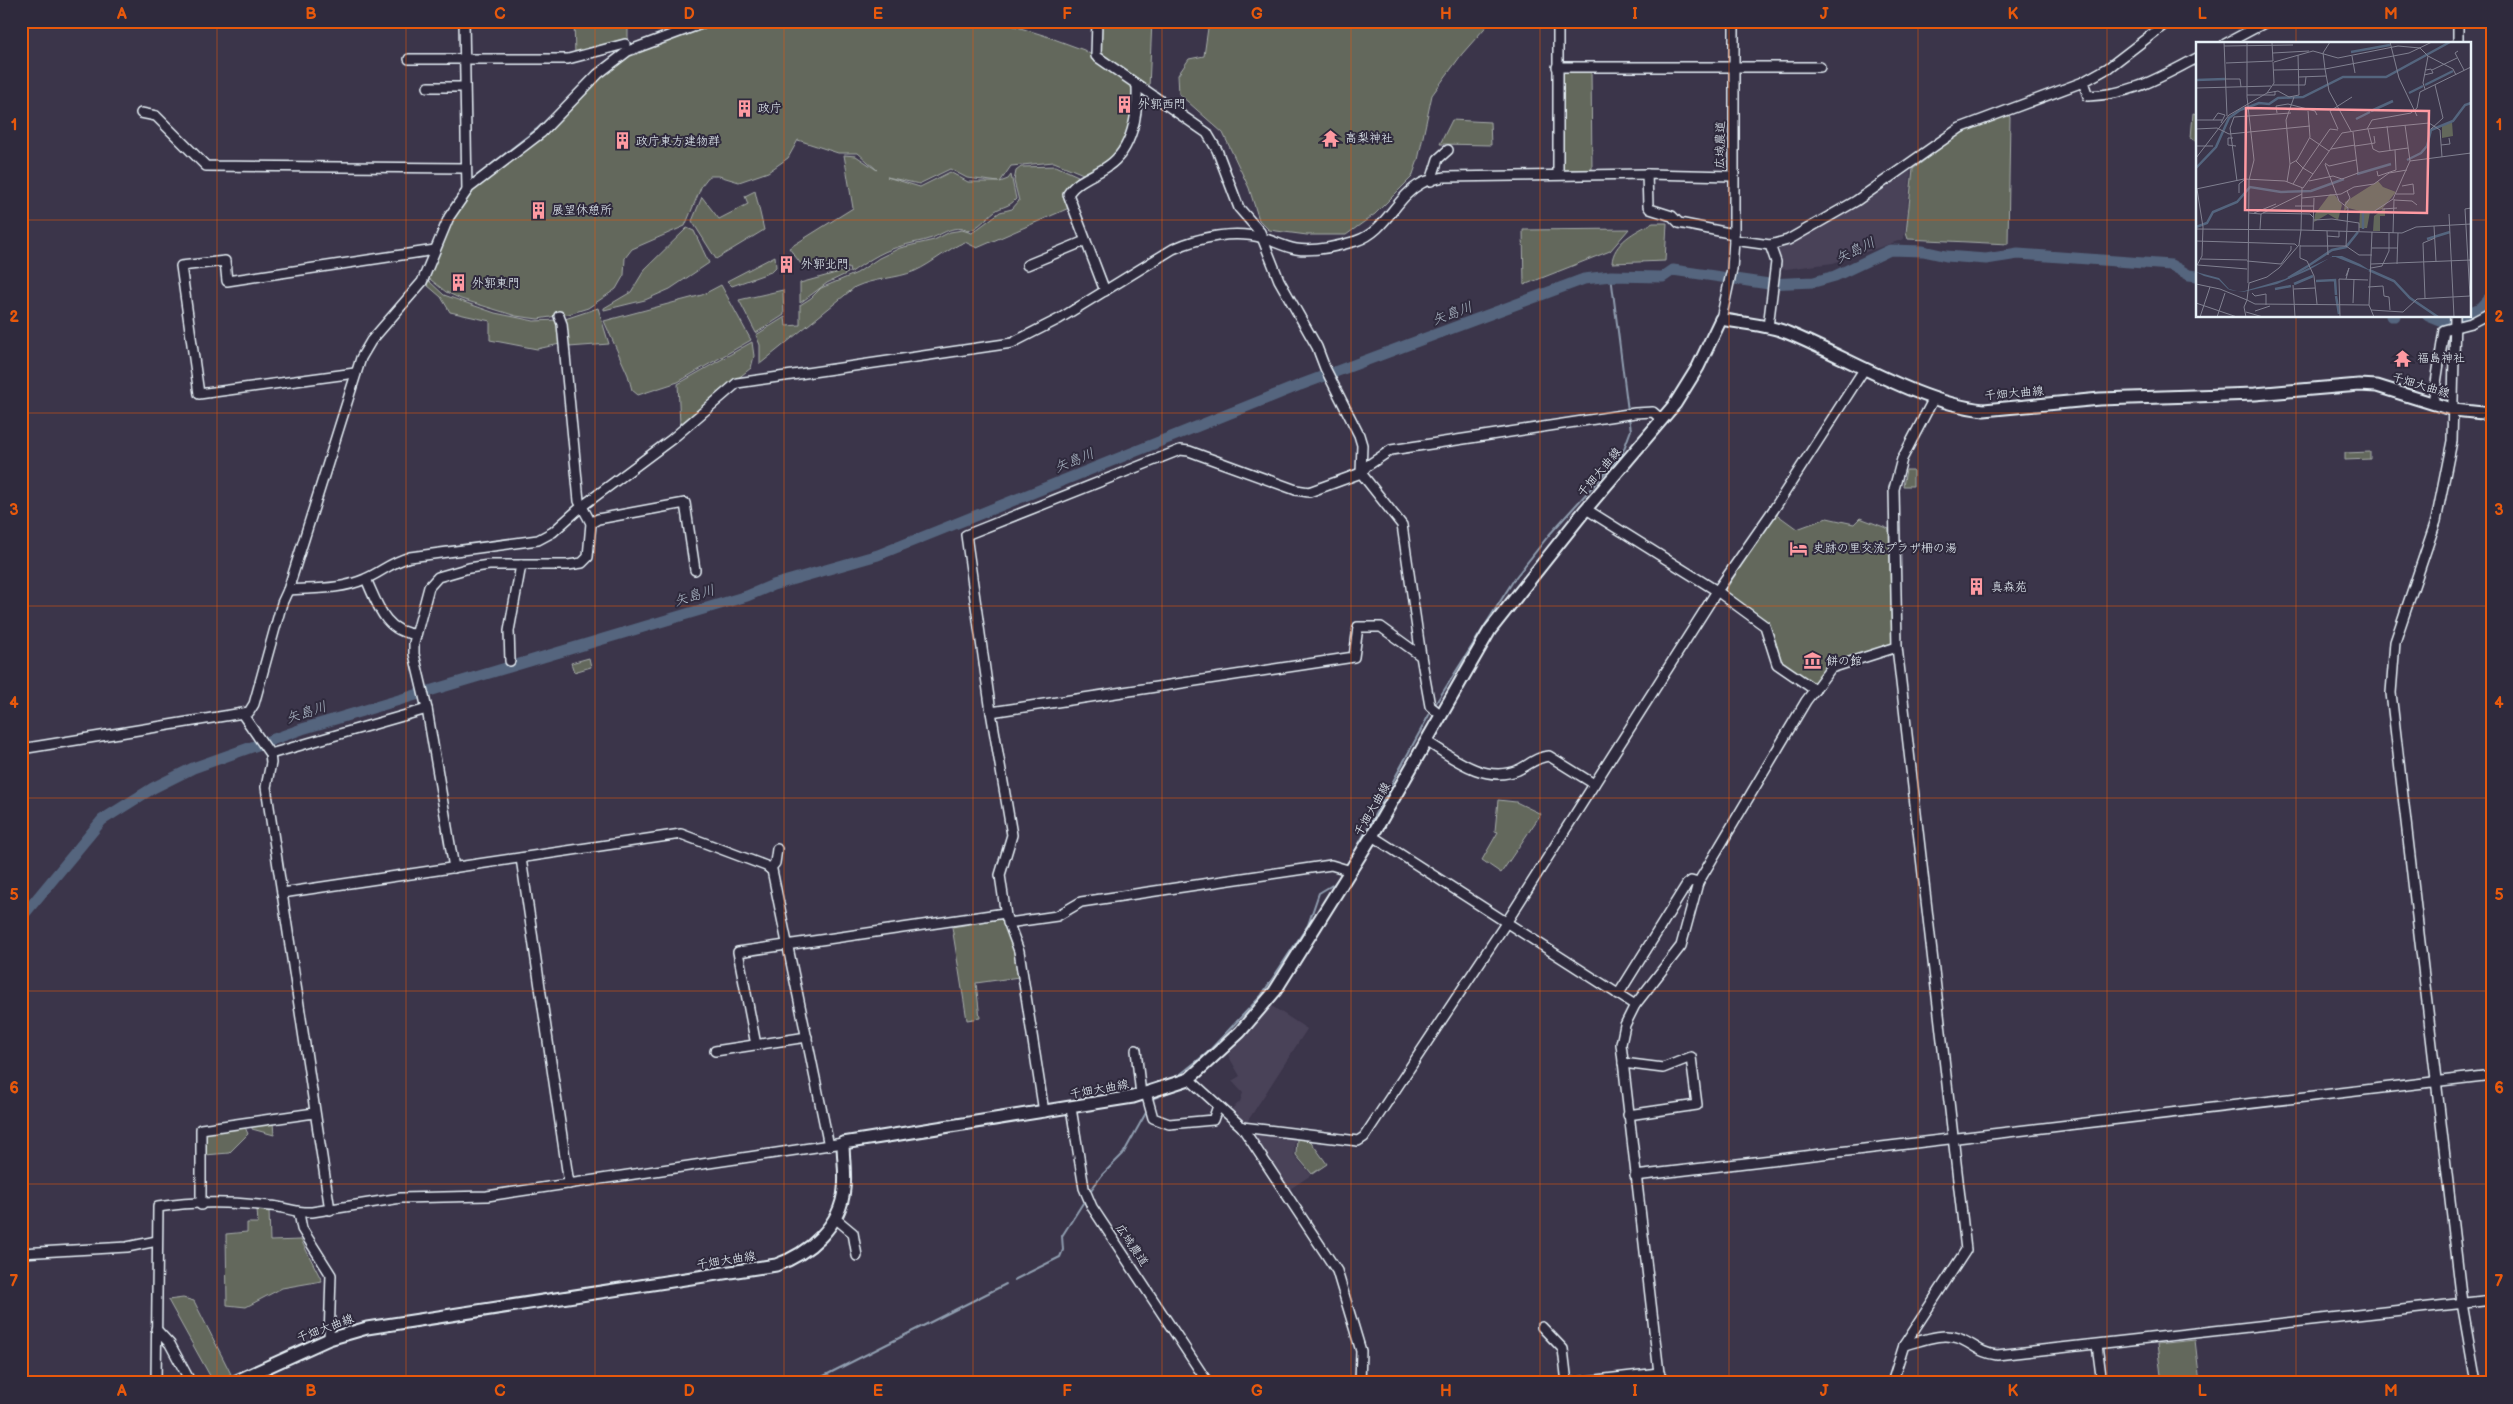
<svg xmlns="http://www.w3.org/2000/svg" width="2513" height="1404" font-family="'Balsamiq Sans','Klee One',sans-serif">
	<rect width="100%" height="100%" fill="#3b354a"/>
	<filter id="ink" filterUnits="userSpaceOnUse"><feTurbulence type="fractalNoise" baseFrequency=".02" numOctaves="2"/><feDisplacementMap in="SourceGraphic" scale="10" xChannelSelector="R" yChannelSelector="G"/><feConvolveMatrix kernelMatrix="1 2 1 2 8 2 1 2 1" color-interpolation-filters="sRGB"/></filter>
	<g filter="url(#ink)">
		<g fill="#4a4259">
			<polygon points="1911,171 1904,239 1833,263 1778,270 1779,250 1852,209"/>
			<polygon points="1270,1005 1307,1029 1245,1125 1228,1112 1240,1102 1243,1093 1232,1081 1240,1076 1228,1055"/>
			<polygon points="1251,1131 1295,1138 1294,1155 1311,1175 1287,1191 1249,1133"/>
		</g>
		<g fill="#63685b" stroke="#a6acaa" fill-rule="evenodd">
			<polygon points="574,21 628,21 628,41 575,55"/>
			<path d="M709,21H998L1043,35L1084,50L1137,86L1126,147L1088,176L1054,162L1011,166L1000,182L1008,179L1011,175L1016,199C1009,207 1003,206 995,211C986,218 979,228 968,231C955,224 944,233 932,238C921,242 909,243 898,247C880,252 865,263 850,273L849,268L840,269L839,263L807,266L801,264L789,248L853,208L844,155L856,156L877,170L858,153H838L798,140L788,158L768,172L739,182L719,176H709L702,185L685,226L632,249L625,258L624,275L616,289L588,308L569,314L538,319L516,316L461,299L446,292L426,276L440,235L469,188L511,154L628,51ZM950,169L967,178L999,182H968L950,172L920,187L887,177L919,184Z"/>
			<polygon points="1100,21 1152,21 1149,87 1103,54 1101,50"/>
			<polygon points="1209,21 1491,21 1462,54 1432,95 1418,160 1412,177 1375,214 1346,235 1307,235 1269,230 1259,220 1249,188 1223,133 1179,94 1178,75 1189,59 1204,56"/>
			<polygon points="1560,69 1591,69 1592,170 1561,170"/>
			<polygon points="2193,113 2197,114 2197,141 2191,138"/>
			<polygon points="2008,115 2010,117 2008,244 1908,239 1906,233 1913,169 1965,130"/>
			<polygon points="1452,120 1490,122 1491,145 1440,144"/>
			<path d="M1056,166L1078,176C1066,187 1065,192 1069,208L977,248L965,242C947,249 933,263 915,271C896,279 874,278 855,287L760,364V345L756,335L785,317L786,326L800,325V305L811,298L821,288L857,273L879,258L900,248L934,240L950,232L962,230L972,233L1000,212L1012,209L1019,201L1014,181L1016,171L1021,167Z"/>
			<polygon points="755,191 764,230 716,259 692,221 702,197 719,219 748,204 745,196"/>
			<path d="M1653,223H1667L1665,261L1612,263C1613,243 1635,231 1653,223Z"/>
			<polygon points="687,228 694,231 709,263 670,289 645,300 604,310 604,308 631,292 645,269"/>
			<polygon points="1629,229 1610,251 1524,285 1523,230"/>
			<polygon points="775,256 776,267 771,272 732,286 727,281"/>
			<polygon points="847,270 848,273 827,283 800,303 800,283"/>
			<polygon points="429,281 444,295 495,313 534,321 557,320 560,344 537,349 490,340 490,321 450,312 441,297 427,285"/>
			<polygon points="721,285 751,340 678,382 638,395 632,390 628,375 604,321 702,295"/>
			<polygon points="783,290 784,315 756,333 739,300"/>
			<polygon points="598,308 609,344 569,347 565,319"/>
			<polygon points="752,342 754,356 751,368 680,424 678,384"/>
			<polygon points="2370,452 2370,459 2345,460 2345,453"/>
			<polygon points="1906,470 1913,470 1913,486 1903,486"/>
			<polygon points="1775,513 1797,529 1827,518 1854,524 1860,518 1889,529 1892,648 1830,665 1815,684 1781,663 1768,624 1723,594"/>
			<polygon points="589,658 591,667 574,672 571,663"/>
			<polygon points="1498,800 1516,802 1541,814 1501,873 1482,860 1498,832 1495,831"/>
			<polygon points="1001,919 1015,950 1019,977 976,983 980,1018 967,1020 952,927"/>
			<polygon points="273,1123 274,1135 252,1129 252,1125"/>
			<polygon points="245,1127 248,1134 229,1153 205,1155 205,1133"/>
			<polygon points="1297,1138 1309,1139 1327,1164 1312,1174 1296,1155"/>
			<polygon points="257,1210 269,1210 270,1241 301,1240 322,1281 282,1288 246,1307 227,1305 226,1234 247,1232 247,1223 258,1223"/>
			<polygon points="183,1298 194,1301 231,1374 214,1383 168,1300"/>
			<polygon points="2195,1340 2200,1383 2162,1383 2157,1344"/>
		</g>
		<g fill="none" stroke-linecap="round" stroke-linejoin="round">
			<g stroke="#8f9daf" stroke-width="2">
				<polyline points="594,72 607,61"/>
				<polyline points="470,181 538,128 554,113"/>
				<polyline points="1611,276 1628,411"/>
				<polyline points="1436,703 1515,578 1549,535 1622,454 1631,430 1629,418"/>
				<polyline points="1348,864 1429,715"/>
				<polyline points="1177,1077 1207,1053 1261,996 1308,925 1319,893 1334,884 1340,877"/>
				<polyline points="1152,1102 1154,1098 1177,1089"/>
				<polyline points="1091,1190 1102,1175 1123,1154 1147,1111"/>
				<polyline points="1014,1280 1060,1257 1063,1250 1062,1236 1083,1203"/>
				<polyline points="810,1383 1006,1284"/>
			</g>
			<g stroke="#54657e" stroke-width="11">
				<polyline points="2469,313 2480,308 2492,295"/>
				<polyline points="2391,316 2395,316"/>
				<polyline points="2428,316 2440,321 2461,316"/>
				<polyline points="21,918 102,820 153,788 193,768 302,729 747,596 773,585 878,555 1300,385 1584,279 1611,276 1663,277 1673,270 1769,284 1814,282 1835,276 1890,250 1923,251 1946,256 1986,259 2018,254 2171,265 2189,275 2197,276"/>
			</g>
			<defs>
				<g id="minor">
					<polyline points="464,21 467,191"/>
					<polyline points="1097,21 1096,56 1207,133 1217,150 1239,208 1260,232 1279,280 1317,347 1325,368 1359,435 1362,445 1361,473 1402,525 1421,656"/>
					<polyline points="1558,21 1558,174"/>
					<polyline points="2225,44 2268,21"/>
					<polyline points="2458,44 2458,21"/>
					<polyline points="409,59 568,59 625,44"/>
					<polyline points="1557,67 1820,67"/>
					<path d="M2083,82L2088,96C2134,94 2158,78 2197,58"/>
					<polyline points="428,87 464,87"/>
					<polyline points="141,113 156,116 206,166 465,168"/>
					<polyline points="1647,174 1648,206 1650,209 1672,216 1679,223 1734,234"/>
					<polyline points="1431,181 1438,159 1448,150"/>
					<polyline points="1734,240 1770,245 1788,240 1856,201 1960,128 2083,82 2108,68 2169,21"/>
					<polyline points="1027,265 1085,241"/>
					<path d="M1105,291L1068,194C1078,179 1094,176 1108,166C1133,149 1138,113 1137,86"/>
					<polyline points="2455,316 2452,441 2436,521 2395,642 2391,693 2462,1303 2476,1383"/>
					<polyline points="1721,319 1732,269 1734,240 1734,21"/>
					<polyline points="1768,327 1776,262 1770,245"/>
					<polyline points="355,373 199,394 181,266 225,261 227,281 435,250"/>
					<polyline points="2433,403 2444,330 2471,323 2488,314"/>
					<polyline points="591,523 598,519 685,503 695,570"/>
					<path d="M366,579C377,603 385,633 416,634"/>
					<path d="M288,590C314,588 340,590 365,579C382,572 389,563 410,557L538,540L553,532L581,507L672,439L737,383L1012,343L1059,319L1173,249C1200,237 1234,230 1263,238C1274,241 1284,247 1296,249C1314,252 1339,246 1356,241C1387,231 1395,197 1422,183C1428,180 1437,179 1444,177L1647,174L1733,176"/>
					<polyline points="510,661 509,631 521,565"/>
					<polyline points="1815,690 1777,664 1765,626 1717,591 1774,509 1865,368"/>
					<polyline points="991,712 1354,657 1358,627 1381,627 1421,656 1430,706 1441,715"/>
					<polyline points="243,715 270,754 271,763 266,787 330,1210"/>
					<path d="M1426,741C1453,758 1484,784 1518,770C1529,765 1536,757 1549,756L1594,784"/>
					<polyline points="21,749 249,712 254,704 282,603 288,590 361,358 371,341 422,282 449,217 469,188 541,133 598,74 628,51 709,21"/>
					<polyline points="270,754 427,709"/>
					<polyline points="1372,836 1635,1005"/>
					<polyline points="521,858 569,1184"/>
					<polyline points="454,868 427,709 414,654 414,643 429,587 438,577 469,568 489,565 568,565 582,563 588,557 591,523 579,501 562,324 559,316"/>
					<polyline points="770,869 775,863 777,849"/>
					<polyline points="282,893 681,834 766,866 772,870 829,1146"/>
					<polyline points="1008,923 1057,916 1081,902 1331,865 1351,871"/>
					<polyline points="1618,995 1687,884 1691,881 1698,883"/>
					<polyline points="756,1045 738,952 1005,913"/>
					<polyline points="1136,1050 1141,1095"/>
					<polyline points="715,1051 807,1037"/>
					<polyline points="1623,1063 1663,1068 1691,1057 1697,1105 1628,1115"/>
					<polyline points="1189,1079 1242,1127 1337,1271 1361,1351 1360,1383"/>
					<polyline points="1146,1093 1153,1118 1169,1124 1213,1120 1218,1106"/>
					<polyline points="1071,1108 1084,1188 1092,1207 1208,1383"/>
					<polyline points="1044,1112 1019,951 1006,916 1000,875 1012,835 991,712 966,535 1180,450 1189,451 1296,490 1309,492 1361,473 1367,466 1391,450 1635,413 1653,412 1662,420"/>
					<polyline points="1242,1127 1358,1141 1364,1137 1506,923 1717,591 1586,509"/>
					<polyline points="1635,1176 2492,1075"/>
					<polyline points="201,1205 201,1129 314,1113"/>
					<polyline points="299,1213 302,1229 331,1275 329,1339"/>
					<polyline points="835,1218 853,1233 857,1256"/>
					<polyline points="21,1253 127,1247 157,1241"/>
					<polyline points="1542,1327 1563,1349 1567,1383"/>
					<polyline points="156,1329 170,1344 191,1383"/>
					<path d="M1904,1345C1921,1341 1942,1332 1958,1338C1974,1344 1979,1353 1997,1355L2492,1300"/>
					<polyline points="2097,1345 2102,1383"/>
					<path d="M156,1383L158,1207C193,1201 234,1202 270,1206C285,1207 296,1213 312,1212L401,1198L487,1196L843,1143"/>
					<polyline points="1570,1383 1659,1373"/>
					<polyline points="1666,1383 1659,1373 1621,1044 1625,1025 1635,1005 1681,946 1698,883 1806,701 1831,668 1897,647"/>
					<polyline points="1892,1383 1904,1345 1966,1250 1897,647 1894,489 1902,459 1934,398"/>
				</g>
				<path id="major" d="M232,1383L329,1339L367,1328L776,1265C808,1254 841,1226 844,1189C846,1174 843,1158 843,1143L1133,1097L1189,1079L1240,1032L1275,991L1372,836L1490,630L1586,509L1675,404L1698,367L1721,319C1743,324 1767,324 1788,333C1849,358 1919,403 1984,410L2100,399L2255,394L2359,385L2377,386L2454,410L2492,414"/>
			</defs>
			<use href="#minor" stroke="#e8f1f8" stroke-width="12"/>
			<use href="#major" stroke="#e8f1f8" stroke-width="15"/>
			<use href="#minor" stroke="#2f2a3d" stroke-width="9"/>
			<use href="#major" stroke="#2f2a3d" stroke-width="11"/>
		</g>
	</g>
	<path fill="none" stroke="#e8590c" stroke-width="1" stroke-opacity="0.55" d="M217,21V1383M406,21V1383M595,21V1383M784,21V1383M973,21V1383M1162,21V1383M1351,21V1383M1540,21V1383M1729,21V1383M1918,21V1383M2107,21V1383M2296,21V44M21,220H2197M2469,220H2492M2296,316V1383M21,413H2492M21,606H2492M21,798H2492M21,991H2492M21,1184H2492"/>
	<defs>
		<symbol id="building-bare" viewBox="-9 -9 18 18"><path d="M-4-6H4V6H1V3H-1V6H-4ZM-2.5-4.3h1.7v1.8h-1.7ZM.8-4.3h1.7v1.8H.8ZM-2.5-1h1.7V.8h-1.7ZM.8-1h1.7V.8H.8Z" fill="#ff9aa2" stroke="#2f2a3d" stroke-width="2.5" paint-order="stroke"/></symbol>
		<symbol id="temple-bare" viewBox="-9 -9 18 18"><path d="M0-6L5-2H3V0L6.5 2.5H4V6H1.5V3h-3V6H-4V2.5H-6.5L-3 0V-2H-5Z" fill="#ff9aa2" stroke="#2f2a3d" stroke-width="2.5" paint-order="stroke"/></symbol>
		<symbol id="hotel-bare" viewBox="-9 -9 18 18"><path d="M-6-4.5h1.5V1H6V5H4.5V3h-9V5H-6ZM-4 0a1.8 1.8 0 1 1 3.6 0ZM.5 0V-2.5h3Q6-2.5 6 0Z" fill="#ff9aa2" stroke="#2f2a3d" stroke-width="2.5" paint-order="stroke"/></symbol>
		<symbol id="museum-bare" viewBox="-9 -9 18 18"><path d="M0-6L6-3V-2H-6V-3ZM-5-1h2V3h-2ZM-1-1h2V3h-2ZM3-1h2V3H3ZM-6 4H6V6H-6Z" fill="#ff9aa2" stroke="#2f2a3d" stroke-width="2.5" paint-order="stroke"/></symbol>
	</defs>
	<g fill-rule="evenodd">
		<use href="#building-bare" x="1112" y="92" width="25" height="25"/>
		<use href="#building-bare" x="732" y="96" width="25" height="25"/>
		<use href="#temple-bare" x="1318" y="126" width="25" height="25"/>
		<use href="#building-bare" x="610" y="128" width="25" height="25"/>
		<use href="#building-bare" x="526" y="198" width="25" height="25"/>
		<use href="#building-bare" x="774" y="252" width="25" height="25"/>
		<use href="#building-bare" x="446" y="270" width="25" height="25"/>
		<use href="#temple-bare" x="2390" y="346" width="25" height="25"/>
		<use href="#hotel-bare" x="1786" y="536" width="25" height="25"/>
		<use href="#building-bare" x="1964" y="574" width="25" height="25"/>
		<use href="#museum-bare" x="1800" y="648" width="25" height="25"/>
	</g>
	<g text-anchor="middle" stroke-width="4" stroke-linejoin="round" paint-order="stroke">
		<g font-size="12" fill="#e8f1f8" stroke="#2f2a3d" text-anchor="start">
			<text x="1138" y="108">外郭西門</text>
			<text x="758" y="112">政庁</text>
			<text x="1345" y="142">高梨神社</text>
			<text x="636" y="145">政庁東方建物群</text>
			<text x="552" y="214">展望休憩所</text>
			<text x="801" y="268">外郭北門</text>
			<text x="472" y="287">外郭東門</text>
			<text x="2417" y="362">福島神社</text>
			<text x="1813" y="552">史跡の里交流プラザ柵の湯</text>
			<text x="1991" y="591">真森苑</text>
			<text x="1826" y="665">餅の館</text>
		</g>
		<g font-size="12" fill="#e8f1f8" stroke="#2f2a3d">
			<text transform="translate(1720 145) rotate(-89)" y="4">広域農道</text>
			<text transform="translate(2421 385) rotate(17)" y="4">千畑大曲線</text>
			<text transform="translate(2014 393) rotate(-5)" y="4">千畑大曲線</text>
			<text transform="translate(1599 472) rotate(-50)" y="4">千畑大曲線</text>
			<text transform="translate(1372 809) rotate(-60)" y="4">千畑大曲線</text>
			<text transform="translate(1099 1089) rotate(-10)" y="4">千畑大曲線</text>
			<text transform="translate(1132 1245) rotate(56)" y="4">広域農道</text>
			<text transform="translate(726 1260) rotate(-9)" y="4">千畑大曲線</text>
			<text transform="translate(325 1328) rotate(-20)" y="4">千畑大曲線</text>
		</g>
		<g font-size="14" font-style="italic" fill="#adb9c7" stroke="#2f2a3d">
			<text transform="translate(1855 250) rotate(-26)" y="5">矢島川</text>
			<text transform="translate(1452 313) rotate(-20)" y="5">矢島川</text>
			<text transform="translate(1074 460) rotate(-22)" y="5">矢島川</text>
			<text transform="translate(694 595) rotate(-17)" y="5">矢島川</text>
			<text transform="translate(306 712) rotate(-18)" y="5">矢島川</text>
		</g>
	</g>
	<g transform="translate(2196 42)">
		<rect width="275" height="275" fill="#3b354a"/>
		<path d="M256,80L257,94L246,96V84ZM182,139L187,145L200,150L186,167L174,170L171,186H163L164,169L152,166L148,169L149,160ZM134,152L139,153L146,163L142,178L132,172L118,180L119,172ZM189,166V174H184V189H177L178,174Z" fill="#63685b"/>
		<path d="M137,214L113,228L81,242L47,250L34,248L32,247L23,238L8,234L0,230L23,236L33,247L45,250L89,237L138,214H146L164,222L175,229Z" fill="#54657e"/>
		<path fill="none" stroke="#54657e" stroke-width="2.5" d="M155,10L194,3M0,38L29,37M229,43L257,29M213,51L227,44M175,69L197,59M160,77L174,70M211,118L225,111L231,104L235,88L257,79L269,63L275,61M0,126L20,105L33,76L44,68L63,61L73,62L82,56L107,55L147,35H190L254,0M161,132L195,122M0,185L11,181L17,170L41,160L54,145L85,150L115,149L148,137M167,187V170H177M231,197L254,190M112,224L136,208L150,205L162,190M173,228L198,239L214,256L242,275M92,236L112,224M120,239L139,238L140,253M98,242L117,234M79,247L95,244M140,254L143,272"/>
		<path fill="none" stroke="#808090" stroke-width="1" d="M28,0L31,74M51,0V55L58,118L53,138L52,241M194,0L203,36L221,74M76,1L77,19M28,4L97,3M262,9L259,11L268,28M77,11L113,9M156,14L159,31M78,20L117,9L142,16L202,4L224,6L232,14L257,27L260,33M30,21L77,19M78,28L129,27L127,11L134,0M236,28L261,16M228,33L237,31L235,27L230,28M103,35L130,34M30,37H44L45,45M77,43H109L110,35M0,46L75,44M229,47L227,41L232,14M71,51L82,49L93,55L103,53L102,13M51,53H79V49M81,71L80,64L92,62L119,69L121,73M0,78H26M17,78L22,71L29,73L25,81M209,83L214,119M191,84L194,108M0,87L21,86L33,92L114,84M142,87L134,69L156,55M171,87L233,81L244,88L246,115M172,87L177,107L183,110L212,106M235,87L247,76L239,43M155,89L133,49L129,27L213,11L236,0M37,96H32V103L40,104M114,96L133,109M245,103L254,102L253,96M0,104H17M159,104L179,101L178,94M135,107L159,103M0,116L33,73L71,51L78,41L77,20M214,119L275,111M129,121L133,124L160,118M94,122L101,118L114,95L112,69M129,122L143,159L152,166L150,204L163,213H176M181,129L182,134L200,128L199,108M117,132L107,126L134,87L142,88M41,139L34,86L38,75L95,71M113,139L137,134L146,137L162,131L157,90M91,140L94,122L90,78L98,55M97,142L107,126L100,119M0,147L48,137L89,139L107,146L146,91L171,87L176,78L215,71L221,66L224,50L275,25M43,151V142L48,138M200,152H218L217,142L206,144M106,156L145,152L158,145L178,142L193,131L211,128M198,158L216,159L221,163M149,163L154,156L151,149M99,164H118M186,167L201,166M177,170L197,157L214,119M53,171L65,172L106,152M58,171L80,162M67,171L114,172L118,176M253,172L258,275M118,178L136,177L163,181V189M238,184L240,220M0,187L105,188L106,146M64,187L65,172M117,188L118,156M131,189L132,213M176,190L173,263L178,275M197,191L198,157M131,194L143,195V189M0,199L99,202L102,205M104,203V216L111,219L118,234L121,262M104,204H150M176,206H202M5,217L51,218M51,219L85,222M85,222L95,208V204M175,222L275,218M201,222L202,191M2,223L51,227M0,225L6,214L7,185L1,147M175,226L186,224L193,209V191M150,234L153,226L150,237M0,242L24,247L51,258L53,241L71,235L83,226L103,203L105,188L206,191L220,185L275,182M97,243L99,275M172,245L187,244L188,254L193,255L194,268M98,247L119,246M56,251L59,254L70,252V263M274,254L269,167L275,166M229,256L227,201L239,196M0,261L41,275M157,261L158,237M175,268L207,270M59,269L74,264M50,270L67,275M207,270L221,257L274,254M4,275L14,245M21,275L29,251M50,275L48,265L51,258L59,262L173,263M144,275L143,237L172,238"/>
		<path fill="#ff9aa2" fill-opacity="0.15" stroke="#ff9aa2" stroke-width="2.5" d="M50,66L233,69L231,171L49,168Z"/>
		<rect width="275" height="275" fill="none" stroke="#e8f1f8" stroke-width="2.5"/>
	</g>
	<rect width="2513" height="1404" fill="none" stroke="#2f2a3d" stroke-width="55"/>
	<rect x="28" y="28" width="2458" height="1348" fill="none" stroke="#e8590c" stroke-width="2"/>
	<g font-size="16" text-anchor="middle" font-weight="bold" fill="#e8590c">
		<text x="122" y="19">A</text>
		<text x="311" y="19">B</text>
		<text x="500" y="19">C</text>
		<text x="689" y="19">D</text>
		<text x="878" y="19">E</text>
		<text x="1067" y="19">F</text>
		<text x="1257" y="19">G</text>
		<text x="1446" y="19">H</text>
		<text x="1635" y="19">I</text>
		<text x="1824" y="19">J</text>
		<text x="2013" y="19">K</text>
		<text x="2202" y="19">L</text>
		<text x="2391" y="19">M</text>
		<text x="14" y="130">1</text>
		<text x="2499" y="130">1</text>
		<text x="14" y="322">2</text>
		<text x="2499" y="322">2</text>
		<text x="14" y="515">3</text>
		<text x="2499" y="515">3</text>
		<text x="14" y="708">4</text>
		<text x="2499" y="708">4</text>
		<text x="14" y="900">5</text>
		<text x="2499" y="900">5</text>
		<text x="14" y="1093">6</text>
		<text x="2499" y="1093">6</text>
		<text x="14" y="1286">7</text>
		<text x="2499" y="1286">7</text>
		<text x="122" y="1396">A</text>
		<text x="311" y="1396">B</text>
		<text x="500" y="1396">C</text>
		<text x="689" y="1396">D</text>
		<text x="878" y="1396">E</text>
		<text x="1067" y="1396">F</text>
		<text x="1257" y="1396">G</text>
		<text x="1446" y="1396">H</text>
		<text x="1635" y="1396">I</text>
		<text x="1824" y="1396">J</text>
		<text x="2013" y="1396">K</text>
		<text x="2202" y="1396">L</text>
		<text x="2391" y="1396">M</text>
	</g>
</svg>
